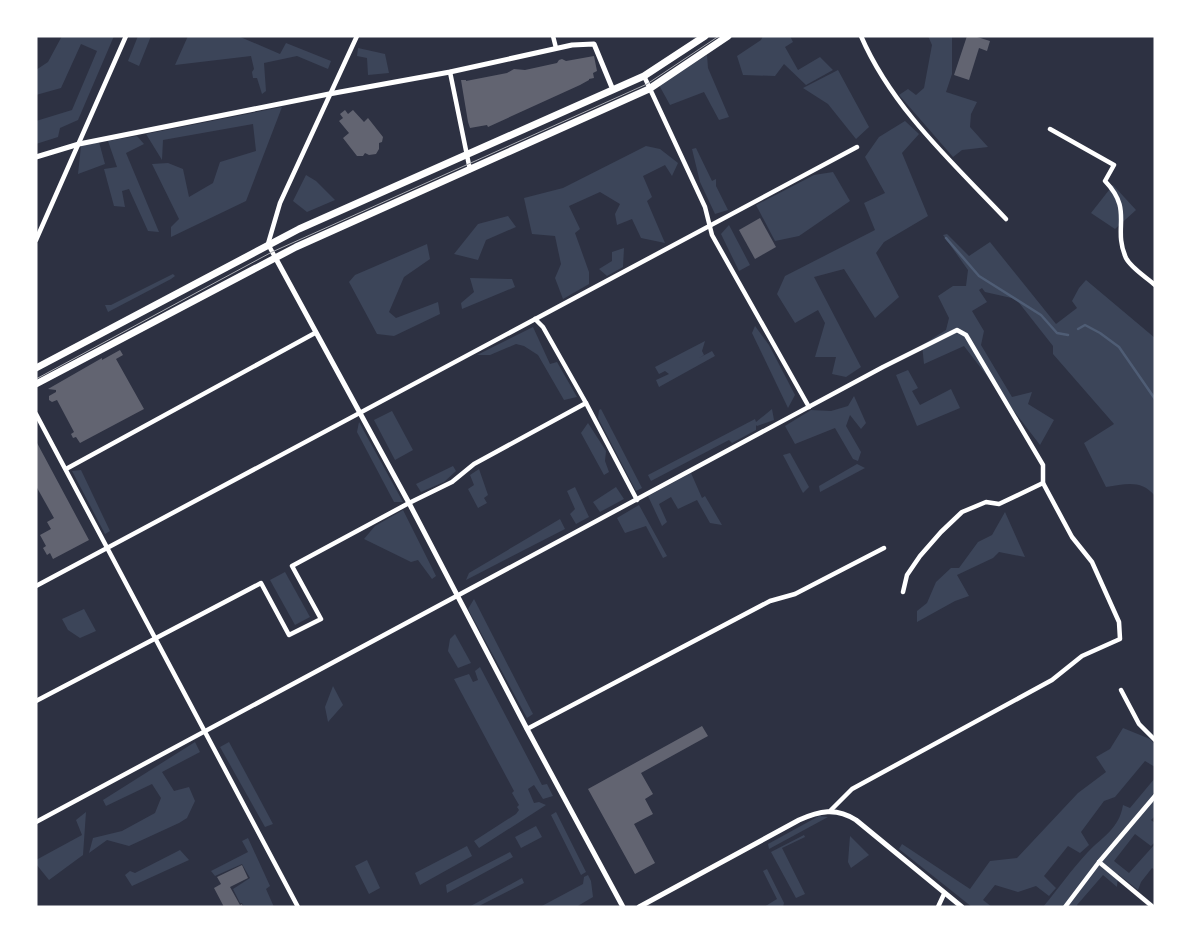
<svg xmlns="http://www.w3.org/2000/svg" width="1191" height="943" font-family="Barlow,sans-serif">
	<rect width="100%" height="100%" fill="#2d3142"/>
	<g fill="#3c4559">
		<polygon points="62,36 114,36 78,120 60,128 58,137 36,144 36,121 72,110 97,51 81,44 61,88 36,95 36,70 48,62"/>
		<polygon points="138,36 151,36 139,66 128,61"/>
		<polygon points="188,36 238,36 280,54 286,43 331,61 328,69 297,56 264,63 266,91 262,94 257,78 253,78 252,72 254,69 251,56 175,65"/>
		<polygon points="763,36 790,36 793,42 785,47 798,70 820,57 833,70 806,85 784,64 775,76 743,75 737,56 761,40"/>
		<polygon points="928,36 952,36 952,74 946,92 977,102 971,114 970,127 988,147 962,150 953,157 899,95 908,89 916,95 924,88 932,45"/>
		<polygon points="358,48 385,54 389,73 368,75 367,58 357,56"/>
		<polygon points="707,55 708,68 729,117 719,120 704,92 670,105 659,85"/>
		<polygon points="838,70 869,127 856,139 828,104 803,88"/>
		<polygon points="282,107 246,201 171,237 171,227 179,219 152,164 168,163 183,169 189,197 213,183 220,162 256,151 253,124 163,140 162,160 146,134"/>
		<polygon points="905,121 919,134 902,153 928,216 884,242 876,253 899,297 875,318 844,269 814,277 861,367 846,377 832,374 836,357 815,357 825,323 818,310 795,323 777,294 785,276 875,230 864,203 885,193 865,157 879,137"/>
		<polygon points="137,136 144,144 126,153 159,232 148,231 129,189 122,191 125,207 114,206 104,169 117,167 108,141"/>
		<polygon points="99,142 105,164 78,174 81,146"/>
		<polygon points="646,146 660,149 678,163 672,176 665,165 643,176 652,197 647,201 665,243 641,238 632,219 617,225 615,214 620,204 600,192 569,206 580,229 575,233 589,272 589,284 563,299 555,278 561,264 555,236 532,234 524,198 563,188"/>
		<polygon points="696,148 712,181 716,179 716,186 728,210 715,214 700,182 692,149"/>
		<polygon points="833,172 850,201 799,236 775,241 756,205 814,175"/>
		<polygon points="306,175 316,181 335,200 307,212 293,201"/>
		<polygon points="1113,185 1136,210 1115,229 1091,213"/>
		<polygon points="508,216 516,227 486,240 478,260 454,254 478,224"/>
		<polygon points="729,225 750,265 739,271 721,234"/>
		<path d="M947,234L969,256L990,242L1056,324L1077,308L1072,301L1079,288L1086,280L1155,338V496C1141,479 1126,484 1106,487L1084,443L1114,424L1053,354V346L1016,299L985,292L982,288L979,290L987,302L972,311L984,331L981,345L1012,397L1032,392L1028,404L1054,420L1040,445L964,346L924,364L922,345L946,330L949,318L938,296L953,286H966L968,270L943,235Z"/>
		<polygon points="427,244 430,259 404,277 389,312 396,318 438,302 440,314 394,336 377,334 349,282 355,275"/>
		<polygon points="624,248 623,267 607,276 599,269 612,261 612,252"/>
		<polygon points="173,274 175,276 171,279 108,312 105,305 111,305"/>
		<polygon points="470,278 512,279 515,287 462,309 461,303 474,292"/>
		<polygon points="755,326 769,345 795,395 788,408 752,333"/>
		<polygon points="533,327 550,364 557,362 577,397 564,400 538,355 524,346 516,344 490,355 477,355"/>
		<polygon points="705,341 702,351 704,355 699,358 712,351 715,356 659,387 656,380 669,374 665,371 659,374 655,367"/>
		<polygon points="908,370 918,388 912,391 920,405 951,389 960,408 917,426 896,375"/>
		<polygon points="854,396 866,423 861,429 850,415 846,426 861,452 858,461 853,459 835,428 795,444 785,426 811,410 831,411 848,406"/>
		<polygon points="601,409 642,488 636,491 598,418 599,410"/>
		<polygon points="772,409 774,420 757,426 756,425 756,430 732,443 729,440 651,481 648,475 755,419 756,422"/>
		<polygon points="392,411 413,450 395,460 374,420"/>
		<polygon points="359,422 403,502 394,502 357,432"/>
		<polygon points="588,423 606,451 605,461 609,472 604,475 581,433"/>
		<polygon points="790,453 809,487 803,493 783,455"/>
		<polygon points="857,464 865,468 820,492 819,486"/>
		<polygon points="453,466 456,471 444,482 421,492 416,484"/>
		<polygon points="479,469 488,495 484,498 487,503 478,508 468,489 474,485 470,475"/>
		<polygon points="81,470 110,531 105,534 72,471"/>
		<polygon points="691,473 702,498 705,496 722,525 710,523 697,500 678,509 671,497 659,504 667,522 662,526 648,496"/>
		<polygon points="575,487 589,517 576,524 570,514 575,509 567,491"/>
		<polygon points="616,487 624,499 600,512 593,502"/>
		<polygon points="639,505 667,556 663,558 646,526 625,533 617,518"/>
		<polygon points="403,510 436,576 432,579 418,560 411,562 364,539 375,526"/>
		<polygon points="1005,512 1025,557 999,552 993,558 957,575 969,596 955,601 917,622 917,611 927,603 936,582 951,568 959,568 978,542 992,535"/>
		<polygon points="560,519 565,529 466,580 469,573"/>
		<polygon points="285,572 310,617 295,625 270,580"/>
		<polygon points="474,599 533,714 527,718 468,609"/>
		<polygon points="84,609 96,631 80,638 68,630 62,619"/>
		<polygon points="455,634 471,663 458,668 448,651 450,639"/>
		<polygon points="480,667 542,785 547,784 553,796 543,799 534,785 528,789 534,803 539,802 546,805 479,848 474,841 516,814 519,810 517,807 519,805 512,793 514,791 454,679 469,674 473,682 478,680 475,671"/>
		<polygon points="333,686 343,705 328,722 325,707"/>
		<polygon points="1123,728 1150,739 1155,744 1155,767 1145,761 1115,797 1104,801 1081,832 1089,845 1080,853 1068,846 1044,876 1056,888 1049,896 1036,886 1018,892 995,885 983,900 992,907 972,907 899,849 902,844 970,889 990,861 1017,858 1078,793 1106,772 1096,757 1110,749"/>
		<polygon points="195,742 200,752 162,772 174,791 189,787 195,801 187,818 179,823 129,846 107,840 89,853 93,838 122,831 155,813 161,798 152,784 106,806 103,800"/>
		<polygon points="229,742 273,824 265,827 220,747"/>
		<path d="M1155,778V816L1151,820L1155,823V842L1151,846L1135,834L1114,861L1129,873L1155,844V870L1152,868L1141,882L1138,890L1118,874L1117,887L1103,875L1077,905L1078,907H1043C1058,889 1072,869 1087,853C1103,836 1119,829 1123,805L1130,808Z"/>
		<polygon points="86,812 83,855 49,880 36,864 36,860 82,835 76,820"/>
		<polygon points="556,812 586,872 581,875 551,815"/>
		<polygon points="819,816 828,817 769,849 768,844"/>
		<polygon points="536,826 542,837 521,848 515,837"/>
		<polygon points="804,835 805,837 782,848 805,894 796,898 771,852"/>
		<polygon points="850,836 869,855 851,868 848,862"/>
		<polygon points="248,838 270,886 266,889 274,907 244,907 242,903 240,903 233,889 250,878 242,864 215,876 211,871 248,852 242,841"/>
		<polygon points="467,846 472,856 420,885 415,873"/>
		<polygon points="180,850 189,860 132,886 125,875 130,871 135,873"/>
		<polygon points="510,852 513,857 447,893 446,885"/>
		<polygon points="367,860 380,888 369,894 355,866"/>
		<polygon points="767,869 784,903 783,907 764,907 777,899 763,871"/>
		<polygon points="588,875 591,881 593,897 576,907 540,907 583,884 584,877"/>
		<polygon points="522,878 524,883 477,907 469,907"/>
	</g>
	<g fill="none" stroke-linecap="round" stroke-linejoin="round">
		<g stroke="#4f5d75" stroke-width="2.5">
			<polyline points="946,238 979,276 1041,315 1057,333 1068,335"/>
			<polyline points="1078,329 1085,325 1100,333 1119,347 1155,399"/>
		</g>
	</g>
	<g fill="#626471">
		<polygon points="967,36 974,36 990,41 987,51 979,48 969,80 954,75"/>
		<polygon points="594,56 597,71 593,73 594,78 589,79 589,80 580,85 488,127 487,125 470,128 468,122 461,80 466,80 466,81 507,73 514,69 525,70 557,63 559,60 562,59 566,61"/>
		<polygon points="345,110 348,114 353,110 364,122 368,118 383,137 382,142 379,143 379,149 376,154 369,155 365,153 363,156 357,156 343,138 349,133 339,121 343,118 340,114"/>
		<polygon points="760,218 776,247 755,259 739,230"/>
		<polygon points="120,350 123,355 116,359 144,409 80,443 76,437 73,438 71,434 74,432 57,400 52,402 49,400 49,396 56,392 56,390 48,389 102,358 102,360"/>
		<polygon points="36,441 89,540 53,559 50,553 47,555 43,548 46,546 40,535 51,529 47,522 54,518 36,486"/>
		<polygon points="702,726 708,736 641,773 653,794 645,799 653,814 634,824 655,863 635,874 588,789"/>
		<polygon points="242,865 248,878 230,887 240,905 242,904 243,907 224,907 214,888 221,884 217,877"/>
	</g>
	<g fill="none" stroke-linecap="round" stroke-linejoin="round">
		<g stroke="#fff" stroke-width="4.5">
			<polyline points="553,36 556,48"/>
			<path d="M861,36C892,108 953,163 1006,219"/>
			<polyline points="450,72 470,170"/>
			<polyline points="644,76 705,207 712,235 809,407"/>
			<path d="M1050,129L1114,165L1105,181C1134,211 1112,227 1126,258C1131,268 1146,277 1155,285"/>
			<polyline points="36,240 126,36"/>
			<polyline points="275,257 268,244 280,203 357,36"/>
			<polyline points="535,319 543,327 586,403 637,500"/>
			<polyline points="36,414 298,907"/>
			<polyline points="66,469 315,333"/>
			<polyline points="36,586 857,147"/>
			<polyline points="903,592 907,575 920,556 941,532 962,512 986,502 999,504 1043,483"/>
			<polyline points="1121,690 1139,724 1155,740"/>
			<polyline points="36,701 261,583 289,635 321,619 292,566 409,503 452,482 474,464 586,403"/>
			<polyline points="527,729 770,601 795,594 884,548"/>
			<polyline points="36,822 883,367 957,330 966,335 1043,465 1043,483 1072,537 1092,562 1119,622 1120,639 1082,656 1052,680 852,789 831,810"/>
			<polyline points="1099,862 1153,907"/>
			<polyline points="938,907 944,894"/>
			<polyline points="1065,907 1099,862 1155,796"/>
		</g>
		<g stroke="#fff" stroke-width="5">
			<polyline points="36,157 79,144 329,94 450,72 572,45 594,44 613,90"/>
			<polyline points="275,257 409,503 527,729 623,907"/>
			<path d="M639,907L799,820C819,811 836,807 856,820L962,907"/>
		</g>
		<g stroke="#fff" stroke-width="7">
			<polyline points="36,368 299,229 644,76 705,36"/>
			<polyline points="36,384 296,247 649,89 728,36"/>
		</g>
		<polyline stroke="#abadb3" stroke-width="1" points="36,379 272,252 647,84 719,36"/>
	</g>
	<rect width="1191" height="943" fill="none" stroke="#ffffff" stroke-width="75"/>
</svg>
